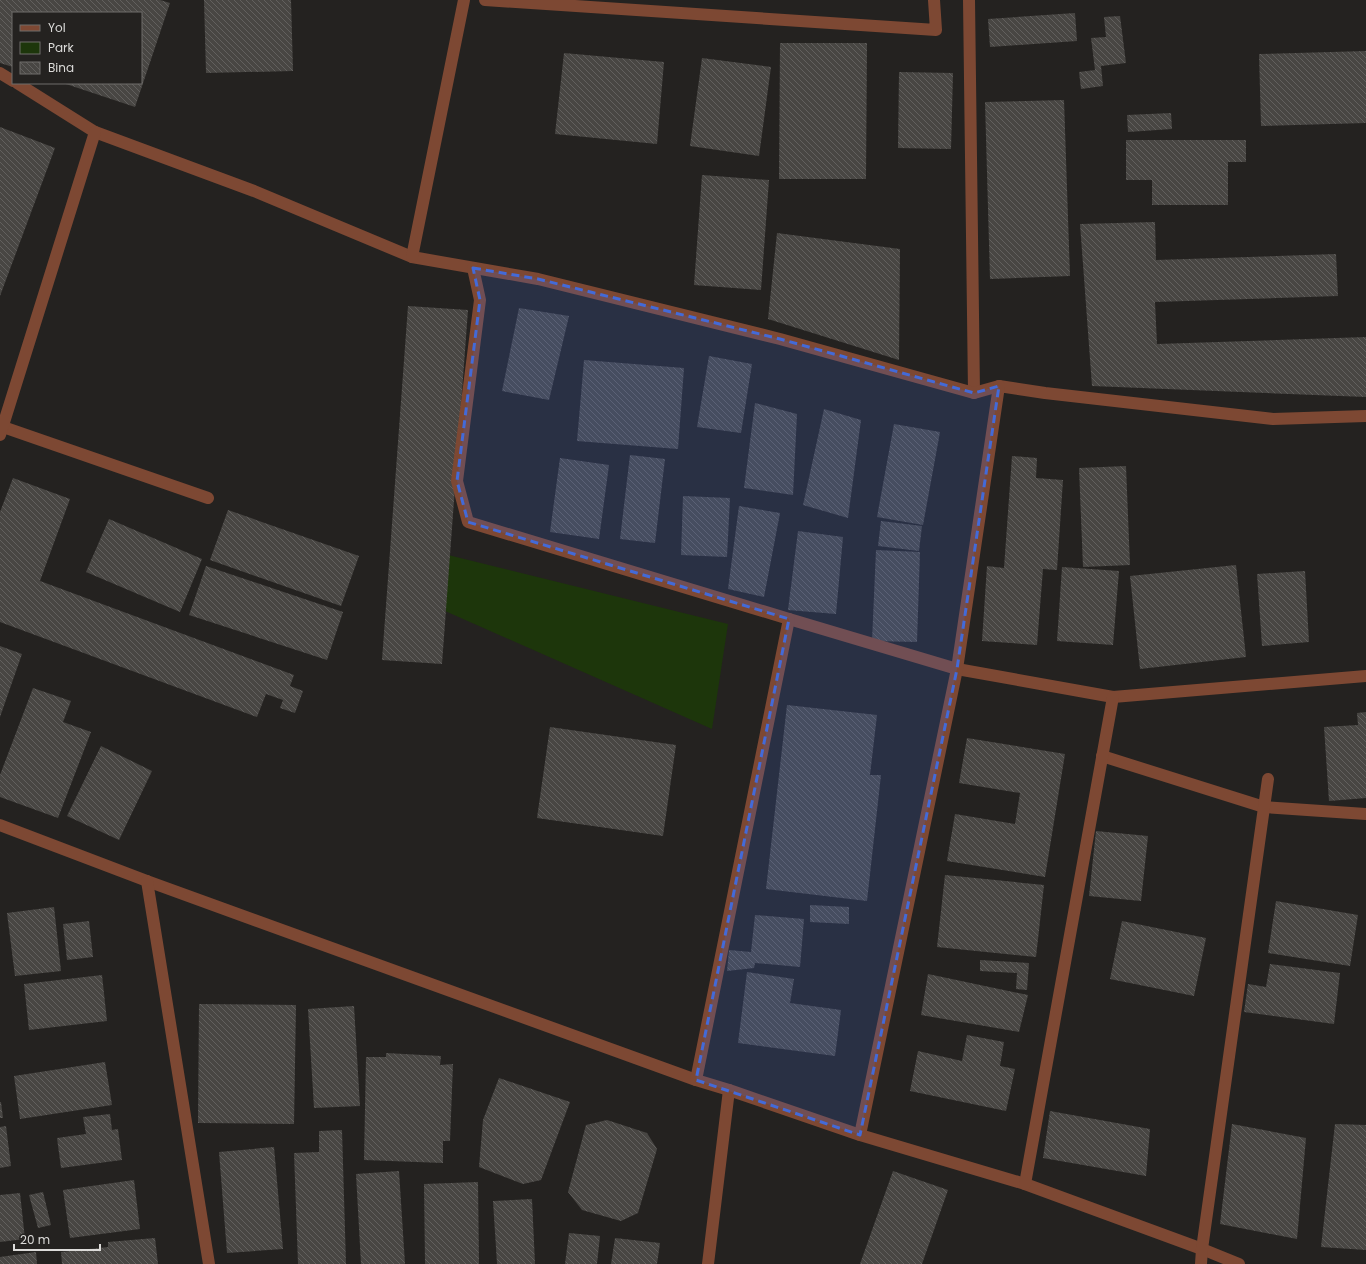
<svg xmlns="http://www.w3.org/2000/svg" width="1366" height="1264" font-family="Poppins,sans-serif">
	<defs>
		<pattern id="building-back-hatch" width="6" height="6" patternUnits="userSpaceOnUse"><rect width="6" height="6" fill="#484643"/><path d="M-1 5l2 2M0 0l6 6M5-1l2 2" fill="none" stroke="#62605e"/></pattern>
	</defs>
	<rect width="100%" height="100%" fill="#242220"/>
	<polygon fill="#1d360b" points="436,552 728,624 712,729 436,607"/>
	<g fill="url(#building-back-hatch)">
		<polygon points="0,0 160,0 170,3 135,107 63,83 141,83 141,13 13,13 13,67 0,63"/>
		<polygon points="204,0 291,0 293,71 206,73"/>
		<polygon points="1075,13 1077,41 990,47 988,19"/>
		<polygon points="1120,16 1126,63 1101,66 1103,86 1081,89 1079,72 1095,70 1091,38 1106,37 1104,17"/>
		<polygon points="780,43 867,43 866,179 779,179"/>
		<polygon points="1366,51 1366,123 1261,126 1259,54"/>
		<polygon points="564,53 664,62 657,144 555,134"/>
		<polygon points="702,58 771,67 759,156 690,146"/>
		<polygon points="899,72 953,73 951,149 898,148"/>
		<polygon points="1064,100 1070,276 990,279 985,102"/>
		<polygon points="1171,113 1172,129 1128,132 1127,115"/>
		<polygon points="0,127 55,148 0,296"/>
		<polygon points="1126,140 1246,140 1246,162 1228,162 1228,205 1152,205 1152,180 1126,180"/>
		<polygon points="702,175 769,180 761,290 694,285"/>
		<polygon points="1155,222 1156,260 1336,254 1338,296 1155,302 1157,344 1366,337 1366,397 1092,386 1080,224"/>
		<polygon points="777,233 900,249 899,360 768,319"/>
		<polygon points="408,306 468,310 442,664 382,660"/>
		<polygon points="519,308 569,316 549,400 502,391"/>
		<polygon points="709,356 752,364 741,433 697,427"/>
		<polygon points="584,360 684,368 678,449 577,441"/>
		<polygon points="755,403 797,414 793,495 744,488"/>
		<polygon points="824,409 861,420 848,518 803,505"/>
		<polygon points="894,424 940,432 923,525 877,517"/>
		<polygon points="630,455 665,459 655,543 620,539"/>
		<polygon points="1012,456 1037,458 1036,478 1063,480 1057,570 1043,569 1037,645 982,641 987,566 1004,568"/>
		<polygon points="560,458 609,465 599,539 550,532"/>
		<polygon points="1126,466 1130,565 1083,567 1079,468"/>
		<polygon points="13,478 70,499 40,581 294,675 290,686 303,691 295,713 280,708 283,700 266,694 257,717 0,622 0,512"/>
		<polygon points="683,496 730,498 727,557 681,555"/>
		<polygon points="739,506 780,513 764,597 728,589"/>
		<polygon points="228,510 359,556 341,606 210,560"/>
		<polygon points="109,519 202,559 180,612 86,572"/>
		<polygon points="881,521 922,526 919,551 878,546"/>
		<polygon points="798,531 843,537 836,614 788,610"/>
		<polygon points="876,550 920,552 917,642 872,641"/>
		<polygon points="1236,565 1246,657 1140,669 1130,576"/>
		<polygon points="206,566 343,612 327,660 189,615"/>
		<polygon points="1062,567 1119,571 1113,645 1057,641"/>
		<polygon points="1305,571 1309,642 1262,646 1257,574"/>
		<polygon points="0,646 22,654 0,717"/>
		<polygon points="33,688 71,701 63,722 91,732 58,818 0,797 0,775"/>
		<polygon points="787,705 877,715 870,775 881,775 867,901 766,889"/>
		<polygon points="1366,712 1366,798 1329,801 1324,727 1358,725 1357,713"/>
		<polygon points="550,727 676,745 663,836 537,818"/>
		<polygon points="967,738 1065,754 1045,877 947,861 955,814 1015,824 1020,793 959,783"/>
		<polygon points="101,746 152,771 119,840 67,816"/>
		<polygon points="1096,831 1148,836 1141,901 1089,896"/>
		<polygon points="945,875 1044,885 1036,957 937,947"/>
		<polygon points="1276,901 1358,915 1350,966 1268,953"/>
		<polygon points="810,905 849,907 849,924 810,922"/>
		<polygon points="54,907 61,971 15,976 7,913"/>
		<polygon points="755,915 804,919 800,967 755,963 754,968 727,971 729,950 751,952"/>
		<polygon points="89,921 93,957 67,960 63,924"/>
		<polygon points="1122,921 1206,938 1194,996 1110,979"/>
		<polygon points="980,960 1029,963 1027,990 1016,989 1017,973 980,971"/>
		<polygon points="1270,964 1340,973 1334,1024 1244,1012 1248,984 1266,987"/>
		<polygon points="747,972 794,979 790,1003 841,1010 835,1056 738,1043"/>
		<polygon points="928,974 1028,995 1019,1032 921,1015"/>
		<polygon points="102,975 107,1021 29,1030 24,984"/>
		<polygon points="199,1004 296,1005 294,1124 198,1123"/>
		<polygon points="354,1006 360,1106 314,1108 308,1009"/>
		<polygon points="967,1035 1004,1042 1000,1066 1015,1069 1006,1111 910,1091 918,1051 962,1061"/>
		<polygon points="386,1053 441,1056 440,1065 453,1064 450,1141 443,1141 443,1163 364,1160 366,1057 386,1057"/>
		<polygon points="105,1062 112,1105 20,1119 14,1076"/>
		<polygon points="499,1078 570,1102 541,1180 523,1184 479,1167 483,1120"/>
		<polygon points="0,1102 1,1102 3,1118 0,1118"/>
		<polygon points="1050,1111 1150,1129 1146,1176 1043,1158"/>
		<polygon points="110,1114 112,1130 118,1129 122,1160 61,1168 57,1138 86,1134 83,1117"/>
		<polygon points="607,1120 647,1133 657,1149 638,1213 621,1221 582,1210 568,1192 586,1125"/>
		<polygon points="1232,1124 1306,1138 1297,1239 1220,1224"/>
		<polygon points="1335,1124 1366,1125 1366,1250 1321,1247"/>
		<polygon points="6,1126 11,1166 0,1168 0,1127"/>
		<polygon points="342,1130 346,1264 298,1264 294,1153 319,1152 319,1131"/>
		<polygon points="274,1147 283,1249 227,1253 219,1152"/>
		<polygon points="399,1171 405,1264 361,1264 356,1174"/>
		<polygon points="893,1171 948,1190 922,1264 860,1264"/>
		<polygon points="134,1180 140,1229 70,1238 63,1190"/>
		<polygon points="478,1182 479,1264 425,1264 424,1184"/>
		<polygon points="43,1192 51,1225 38,1228 29,1195"/>
		<polygon points="20,1193 25,1239 0,1242 0,1195"/>
		<polygon points="532,1199 535,1264 497,1264 493,1201"/>
		<polygon points="569,1233 600,1236 597,1264 565,1264"/>
		<polygon points="155,1238 158,1264 62,1264 61,1252 108,1247 108,1242"/>
		<polygon points="615,1238 660,1243 657,1264 611,1264"/>
		<polygon points="36,1252 37,1264 0,1264 0,1257"/>
	</g>
	<g fill="none" stroke-linecap="round" stroke-linejoin="round">
		<g stroke="#7d4833" stroke-width="12">
			<polyline points="485,0 936,30 934,0"/>
			<polyline points="969,0 974,393"/>
			<polyline points="0,73 13,81"/>
			<polyline points="17,83 95,132 254,191 412,257 538,279 780,339 974,393 999,386 1045,393 1273,419 1366,416"/>
			<polyline points="412,257 464,0"/>
			<polyline points="473,268 480,300 457,481 468,522 789,619 957,669 1113,697 1366,676"/>
			<polyline points="0,426 208,498"/>
			<polyline points="0,435 95,132"/>
			<polyline points="1102,756 1264,807 1366,814"/>
			<polyline points="0,825 147,881 696,1080 729,1090 860,1135 1025,1184 1202,1249 1239,1264"/>
			<polyline points="147,881 209,1264"/>
			<polyline points="696,1080 789,619"/>
			<polyline points="860,1135 957,669 999,386"/>
			<polyline points="1025,1184 1113,697"/>
			<polyline points="708,1264 729,1090"/>
			<polyline points="1201,1264 1202,1249 1268,779"/>
		</g>
	</g>
	<path fill="#436ad8" fill-opacity="0.2" stroke="#436ad8" stroke-width="3" stroke-dasharray="8 5" stroke-linejoin="round" d="M473,268L538,279L780,339L974,393L999,386L957,669L860,1135L696,1080L789,619L468,522L457,481L480,300Z"/>
	<rect x="12" y="12" width="130" height="72" fill="#242220" stroke="#6e6c6a"/>
	<rect x="20" y="25" width="20" height="6" fill="#7d4833" stroke="#6e6c6a"/>
	<text x="48" y="32" font-size="12" fill="#dcdbd9">Yol</text>
	<rect x="20" y="42" width="20" height="12" fill="#1d360b" stroke="#6e6c6a"/>
	<text x="48" y="52" font-size="12" fill="#dcdbd9">Park</text>
	<rect x="20" y="62" width="20" height="12" fill="url(#building-back-hatch)" stroke="#6e6c6a"/>
	<text x="48" y="72" font-size="12" fill="#dcdbd9">Bina</text>
	<path d="M14 1244v6h86v-6" fill="none" stroke="#dcdbd9" stroke-width="2"/>
	<text x="20" y="1244" font-size="12" fill="#dcdbd9" stroke="#242220" stroke-width="3" paint-order="stroke">20 m</text>
</svg>
